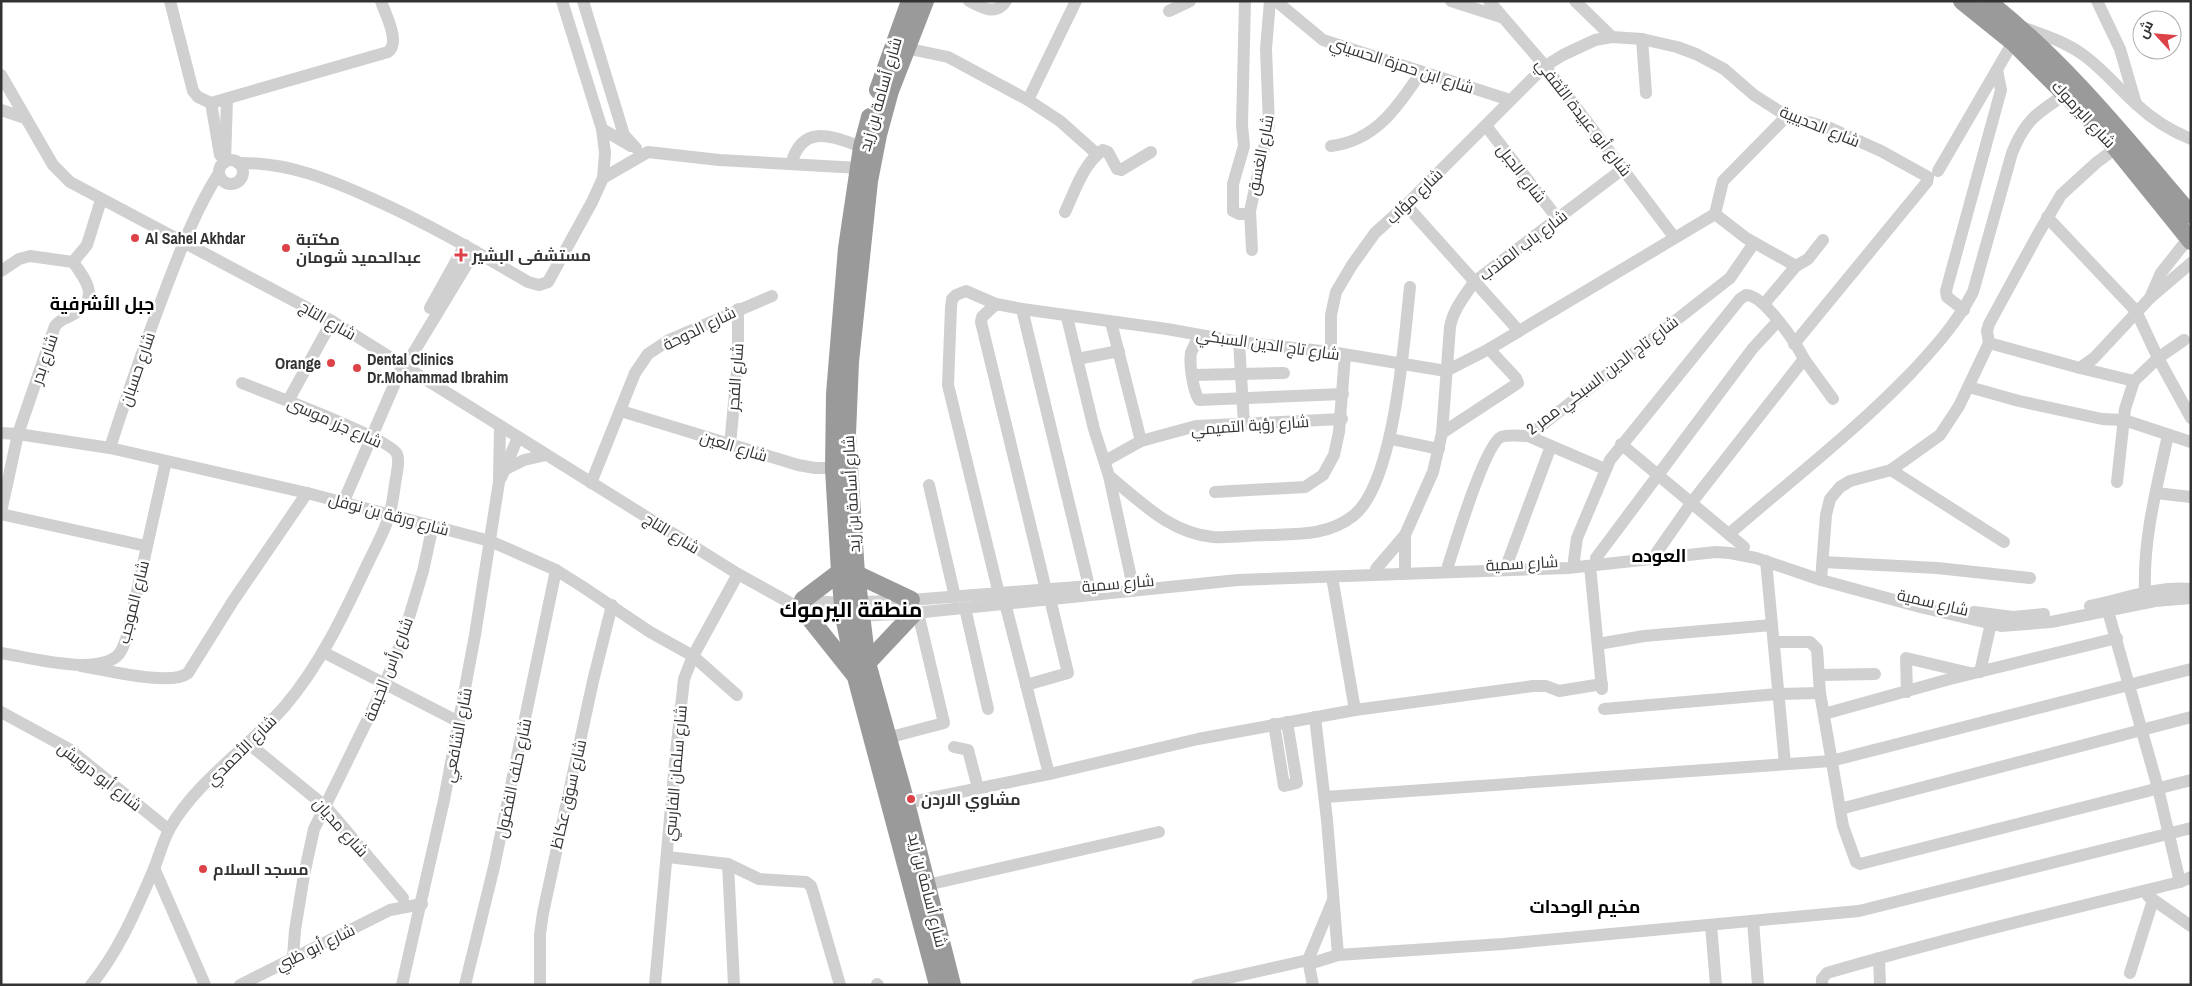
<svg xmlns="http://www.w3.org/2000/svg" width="2192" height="986" font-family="'Archivo Narrow',Cairo,sans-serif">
	<rect width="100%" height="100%" fill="#fff"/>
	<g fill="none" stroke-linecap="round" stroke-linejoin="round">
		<g stroke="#d0d0d0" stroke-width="12">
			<path d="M170,1L193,91L198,97L211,103L388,52C401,42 385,14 381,1"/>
			<polyline points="562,1 602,129"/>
			<polyline points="583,1 624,135 636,148"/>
			<path d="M969,1C983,8 996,16 1006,1"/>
			<polyline points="1245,1 1242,125 1244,146 1233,184 1233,211 1239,214 1250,214"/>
			<polyline points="1276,1 1323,40 1510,100"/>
			<polyline points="1451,1 1501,17"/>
			<polyline points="1489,1 1545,66 1674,237"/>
			<polyline points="1575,1 1612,37"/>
			<polyline points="2097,1 2120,49 2136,104"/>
			<polyline points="1169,11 1190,1"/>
			<path d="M2022,27C2043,35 2064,41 2082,54C2102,68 2117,87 2136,104C2151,118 2171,131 2191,139"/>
			<polyline points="1642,39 1646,93"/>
			<polyline points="905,48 948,57 1028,100 1060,121 1097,154"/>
			<polyline points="1,75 53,165 70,182 332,321 738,574 803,610 844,616 861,616 914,613 1238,580 1568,568 1716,552 1730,553 1756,558 1821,580 1920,607 2001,626 2051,622 2155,601 2191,598"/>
			<polyline points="1028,100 1076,1"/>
			<polyline points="211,103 220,155"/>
			<polyline points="1,110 25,118"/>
			<polyline points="1486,126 1558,219"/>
			<path d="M1331,146C1375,141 1398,107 1421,72"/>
			<circle cx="231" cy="172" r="12"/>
			<polyline points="225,162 227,99"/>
			<path d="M238,163C287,162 329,179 373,199C427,223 477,252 528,282L539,285L548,282L592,202L603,178L648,152L719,160L859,168"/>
			<path d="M791,164C803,122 833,137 862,147"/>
			<polyline points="1938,171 2013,42"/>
			<polyline points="603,178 605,153 602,129 631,146"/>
			<polyline points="1406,205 1519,331"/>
			<path d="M1065,212C1075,191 1083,164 1103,150L1108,152L1117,169L1121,170L1151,152"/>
			<polyline points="1715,214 1746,238 1796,266 1808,259 1823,240"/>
			<polyline points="1715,214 1723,181 1787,116"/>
			<polyline points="2047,217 2136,311 2158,358 2191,418"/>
			<polyline points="1252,250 1250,211 1269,125 1266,49 1270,1"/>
			<polyline points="73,262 87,245 101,200"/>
			<polyline points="1,271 19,259 30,256 73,262"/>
			<polyline points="2150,298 2161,273 2191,235"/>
			<polyline points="996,304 982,317 981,322 1046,590"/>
			<polyline points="1764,304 1796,266"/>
			<polyline points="430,308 465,245"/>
			<polyline points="1022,309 1089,586"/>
			<polyline points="1964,310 1947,297 1946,291 2001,90 1997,70"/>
			<polyline points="1067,317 1094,429 1109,476 1132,582"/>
			<polyline points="1111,322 1141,441"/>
			<path d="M1200,335C1197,341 1193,347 1191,353C1189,365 1193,390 1199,400L1343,394"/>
			<polyline points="1239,342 1244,424"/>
			<polyline points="1989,343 2080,368 2094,358 2150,298 2191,263"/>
			<polyline points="1331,352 1331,315 1336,292 1352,265 1375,233 1406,205 1545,66 1563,55 1595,40 1612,37 1642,39 1677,47 1696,54 1724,69 1754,95 1787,116 1830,128 1881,151 1928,177 1927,182 1794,344"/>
			<polyline points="1077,359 1119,351"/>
			<polyline points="1804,359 1833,399"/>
			<polyline points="2080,368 2134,381 2158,358 2184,340"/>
			<polyline points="1193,375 1284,373"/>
			<polyline points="1969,387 2019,401 2102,419 2124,420 2191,442"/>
			<polyline points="288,401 332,321"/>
			<polyline points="621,411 798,465 815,468 840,468"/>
			<polyline points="1,433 18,434 110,448 307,493 490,541 556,570 583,587 650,632 693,656 737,695"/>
			<polyline points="1442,433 1518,383 1516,378 1489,349"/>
			<polyline points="1528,436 1605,469"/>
			<polyline points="1391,439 1439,449"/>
			<polyline points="1621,444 1744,547"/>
			<polyline points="730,445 738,361 738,309"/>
			<path d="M110,448C127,394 146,341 166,288C181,249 196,209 219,173"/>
			<polyline points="1105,461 1141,441 1196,426 1342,419"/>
			<polyline points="506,469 524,460 546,455"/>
			<polyline points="1891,470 2004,542"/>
			<path d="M1109,476C1141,502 1170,533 1213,537C1232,538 1251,535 1270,535C1299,534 1329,535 1353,516C1395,484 1404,340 1410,287"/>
			<polyline points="501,478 518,437"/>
			<polyline points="2117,482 2125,409 2134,381"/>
			<polyline points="591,483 635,373 648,354 669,340 772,296"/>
			<polyline points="929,485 955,597"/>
			<polyline points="1215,492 1305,487 1323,475 1334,455 1339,432 1345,355"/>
			<polyline points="2156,493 2191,497"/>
			<polyline points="343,503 401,369 406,365 475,251"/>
			<path d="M1,512L18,434L55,326C60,319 65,319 72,315C101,300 87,281 73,262"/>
			<polyline points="1,514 146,546"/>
			<path d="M1729,534C1790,481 1855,431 1911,373C1935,347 1957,323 1973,292L2012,153C2025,120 2037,113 2066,94"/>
			<polyline points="1596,558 1753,348 1778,321"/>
			<path d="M1574,560L1577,538L1610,460L1740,299L1746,295C1764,295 1796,343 1804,359L1692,502L1657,552"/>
			<polyline points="1766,561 1785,764"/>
			<polyline points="1823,562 1937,568 2030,578"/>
			<polyline points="1507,564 1551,446"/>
			<path d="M1448,566C1455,544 1485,445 1501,437C1508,434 1521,436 1528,436L1730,278L1754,243"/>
			<polyline points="1590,566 1602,689"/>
			<polyline points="1405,568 1405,535"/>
			<path d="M1376,569L1405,535L1433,472L1442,433L1450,327C1453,310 1464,297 1474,282L1624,168"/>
			<polyline points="1821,580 1826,515 1830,499 1840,487 1850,481 1891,470 1940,435 1959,406 1989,343 1987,331 1989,324 2038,234 2061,195 2096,163 2116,148"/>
			<path d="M2145,591C2143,538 2157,487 2168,435"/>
			<polyline points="999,594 948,385 951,307 952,299 956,295 966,291 996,304 1022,309 1167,329 1239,342 1331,352 1446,371 1489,349 1715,214"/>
			<polyline points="801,600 842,603 911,600 1090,586"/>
			<polyline points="1005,603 1049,774"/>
			<path d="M2090,606C2124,599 2156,586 2191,589"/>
			<polyline points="965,608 988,709"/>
			<polyline points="2108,611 2158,788 2180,882"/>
			<polyline points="1974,612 2013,617 2044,614"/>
			<polyline points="1774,642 1810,642 1817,649 1820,693 1840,809 1843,826 1856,862 1860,864 2191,780"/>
			<polyline points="1598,644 1644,636 1772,625"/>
			<polyline points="323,652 459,722"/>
			<path d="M1,653C28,657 99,677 119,654C123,649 125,642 127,636L166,461"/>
			<path d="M81,666C103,669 171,687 188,673L233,601L307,493"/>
			<polyline points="1980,672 1991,623"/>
			<polyline points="1820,675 1875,674"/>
			<polyline points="1026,685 1068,673 1050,599"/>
			<polyline points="1907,692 1906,658 1970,673"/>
			<polyline points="1604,709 1778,694 1820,693"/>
			<polyline points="1355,710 1533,686 1546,686 1559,691 1602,684"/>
			<polyline points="1,712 69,749 169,830"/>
			<polyline points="1824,714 1950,679 2117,638"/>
			<polyline points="1315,717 1327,820 1338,955"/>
			<polyline points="1274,724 1284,786 1297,783 1287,722"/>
			<polyline points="887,738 944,723 918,613"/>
			<polyline points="249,744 326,807 403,898"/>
			<polyline points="954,747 968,750 978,788"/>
			<polyline points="1325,797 1831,761 2191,669"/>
			<polyline points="906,803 1054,773 1198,739 1355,710 1332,577"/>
			<polyline points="1840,809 2191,717"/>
			<polyline points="668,857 728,864 759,879 806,882 811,886 813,892 840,985"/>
			<polyline points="728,864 734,985"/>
			<polyline points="154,868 205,985"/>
			<polyline points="927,885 1159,832"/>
			<polyline points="2148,896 2191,926"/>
			<polyline points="1753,921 1758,985"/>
			<polyline points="1711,925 1716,985"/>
			<polyline points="293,957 295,930 304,875 314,829 385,684 403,637 423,571 433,525"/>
			<polyline points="1879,958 1880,985"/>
			<polyline points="1309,964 1338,955 1503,944 1859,911 2191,828"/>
			<polyline points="2130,973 2153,900"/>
			<polyline points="877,984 878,985"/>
			<path d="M91,985C119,951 136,910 154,869C159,856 163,841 170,828C197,781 249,747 285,706C320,665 344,614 367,565C375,548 385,531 390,513C393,502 394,489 396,478C397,471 400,461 397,454C392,439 264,392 242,383"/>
			<polyline points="240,985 390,910 422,904"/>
			<polyline points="402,985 444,800 475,635 499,482 500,426"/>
			<polyline points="465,985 494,867 556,570"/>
			<polyline points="540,985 540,934 543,913 593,681 612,605"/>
			<polyline points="655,985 675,762 684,679 693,656 738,574"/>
			<polyline points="1197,985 1308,960"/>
			<polyline points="1313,985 1308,960 1333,900"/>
			<path d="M1822,985V979L1827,973C1944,939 2061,911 2180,882L2191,877"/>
		</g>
		<g stroke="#9a9a9a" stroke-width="18">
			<polyline points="925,1 890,91 878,135 869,181 850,362 847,434 856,574 867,663 906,803 952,985"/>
			<polyline points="1962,1 2013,42 2087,116 2116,148 2191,241"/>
			<path d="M1987,1C2066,63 2126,139 2191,215"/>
			<polyline points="878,90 910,1"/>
			<polyline points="870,117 862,147 847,248 835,394 834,469 840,572 844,616 856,677 938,985"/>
			<polyline points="856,574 911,600"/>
			<polyline points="803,600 840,572"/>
			<polyline points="803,610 854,674"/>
			<polyline points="867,663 914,613"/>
		</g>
	</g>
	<g fill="#dd4249" stroke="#fff" stroke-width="2">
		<circle cx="135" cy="238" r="5"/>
		<circle cx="286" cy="248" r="5"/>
		<path d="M458.5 247.5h5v5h5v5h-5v5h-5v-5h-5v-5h5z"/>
		<circle cx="331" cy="363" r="5"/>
		<circle cx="357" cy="368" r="5"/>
		<circle cx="911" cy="799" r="5"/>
		<circle cx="203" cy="869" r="5"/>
	</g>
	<g text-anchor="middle" stroke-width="5" stroke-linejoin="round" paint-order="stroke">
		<g font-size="16" fill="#333" stroke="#fff">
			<text transform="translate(1402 65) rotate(18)" y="6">شارع ابن حمزة الحسيني</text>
			<text transform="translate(880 94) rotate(-74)" y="6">شارع أسامة بن زيد</text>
			<text transform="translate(2084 114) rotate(47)" y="6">شارع اليرموك</text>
			<text transform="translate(1584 117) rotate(52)" y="6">شارع أبو عبيدة الثقفي</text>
			<text transform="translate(1820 126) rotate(22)" y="6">شارع الحديبية</text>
			<text transform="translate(1260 155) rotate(-79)" y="6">شارع الغسق</text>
			<text transform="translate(1522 173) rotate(52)" y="6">شارع الجبل</text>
			<text transform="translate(1414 196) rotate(-44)" y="6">شارع مؤاب</text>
			<text transform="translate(1523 245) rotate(-37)" y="6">شارع باب المندب</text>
			<text transform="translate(328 320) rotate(30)" y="6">شارع التاج</text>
			<text transform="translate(699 328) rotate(-26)" y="6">شارع الدوحة</text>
			<text transform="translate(1268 344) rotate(8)" y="6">شارع تاج الدين السبكي</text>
			<text transform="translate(44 359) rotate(-71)" y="6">شارع بدر</text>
			<text transform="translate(137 369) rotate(-71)" y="6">شارع حسبان</text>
			<text transform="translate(1602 375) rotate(-37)" y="6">شارع تاج الدين السبكي ممر 2</text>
			<text transform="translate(735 377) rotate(-86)" y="6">شارع الفجر</text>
			<text transform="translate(335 422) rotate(24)" y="6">شارع جزر موسى</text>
			<text transform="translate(1250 425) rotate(-4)" y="6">شارع رؤبة التميمي</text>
			<text transform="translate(734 446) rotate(17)" y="6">شارع العين</text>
			<text transform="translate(851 494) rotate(-93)" y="6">شارع أسامة بن زيد</text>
			<text transform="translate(389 514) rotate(15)" y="6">شارع ورقة بن نوفل</text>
			<text transform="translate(672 533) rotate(32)" y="6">شارع التاج</text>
			<text transform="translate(1522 563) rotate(-3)" y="6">شارع سمية</text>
			<text transform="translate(1118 583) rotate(-5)" y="6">شارع سمية</text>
			<text transform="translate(133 602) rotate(-76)" y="6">شارع الموجب</text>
			<text transform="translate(1933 602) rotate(13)" y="6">شارع سمية</text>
			<text transform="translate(388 669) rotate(-69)" y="6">شارع رأس الخيمة</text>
			<text transform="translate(457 735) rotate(-79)" y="6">شارع الشافعي</text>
			<text transform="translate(241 750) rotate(-45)" y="6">شارع الأحمدي</text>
			<text transform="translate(675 773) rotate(-85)" y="6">شارع سلمان الفارسي</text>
			<text transform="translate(100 776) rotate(38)" y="6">شارع أبو درويش</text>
			<text transform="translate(513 778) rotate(-78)" y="6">شارع حلف الفضول</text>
			<text transform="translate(568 794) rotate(-77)" y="6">شارع سوق عكاظ</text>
			<text transform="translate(341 827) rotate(48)" y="6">شارع مديان</text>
			<text transform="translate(928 890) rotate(76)" y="6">شارع أسامة بن زيد</text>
			<text transform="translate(315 947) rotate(-26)" y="6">شارع أبو ظبي</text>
		</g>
		<g font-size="16" font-weight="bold" fill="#333" stroke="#fff" text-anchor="start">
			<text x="145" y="244">Al Sahel Akhdar</text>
			<text x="296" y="245">مكتبة<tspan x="296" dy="18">عبدالحميد شومان</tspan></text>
			<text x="472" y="261">مستشفى البشير</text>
			<text x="367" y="365">Dental Clinics<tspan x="367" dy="18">Dr.Mohammad Ibrahim</tspan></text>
			<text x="321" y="369" text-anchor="end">Orange</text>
			<text x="921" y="805">مشاوي الاردن</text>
			<text x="213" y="875">مسجد السلام</text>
		</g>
		<g font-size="18" font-weight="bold" fill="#000" stroke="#fff">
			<text x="102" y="310">جبل الأشرفية</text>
			<text x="1659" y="562">العوده</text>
			<text x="1585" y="913">مخيم الوحدات</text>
		</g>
		<g font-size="21" font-weight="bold" fill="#000" stroke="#fff">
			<text x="851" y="617">منطقة اليرموك</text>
		</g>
	</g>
	<rect width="2192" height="986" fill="none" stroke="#333333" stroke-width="5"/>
	<g transform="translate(2157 35) rotate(296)"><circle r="24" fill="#ffffff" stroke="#adadad"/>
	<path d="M0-4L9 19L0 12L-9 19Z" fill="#dd4249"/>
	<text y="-8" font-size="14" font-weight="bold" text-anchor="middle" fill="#333333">ش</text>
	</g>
</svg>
